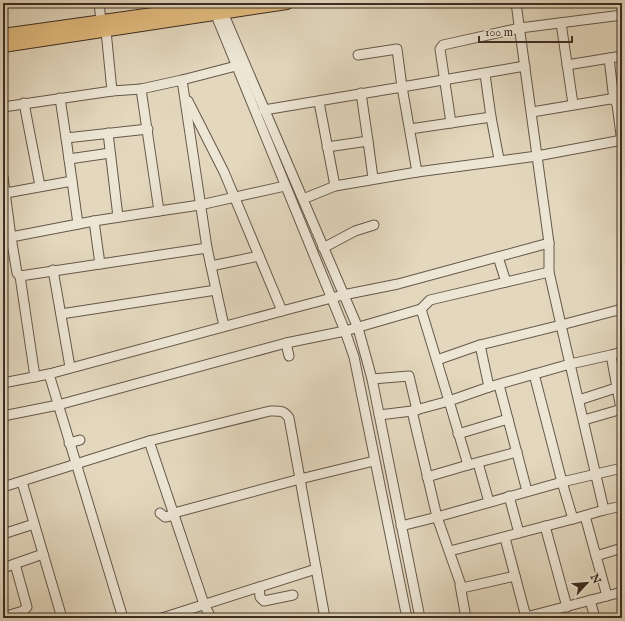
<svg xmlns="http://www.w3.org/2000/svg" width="625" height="621" font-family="'IM FELL English',serif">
	<rect width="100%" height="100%" fill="#e3d8be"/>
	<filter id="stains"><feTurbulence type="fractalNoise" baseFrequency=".005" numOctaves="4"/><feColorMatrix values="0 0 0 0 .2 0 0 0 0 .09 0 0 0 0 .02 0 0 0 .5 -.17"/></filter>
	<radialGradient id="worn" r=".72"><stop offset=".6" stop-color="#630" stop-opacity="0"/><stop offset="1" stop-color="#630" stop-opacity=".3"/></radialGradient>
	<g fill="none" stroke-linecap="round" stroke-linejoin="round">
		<defs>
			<g id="minor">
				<polyline points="99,3 101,21"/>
				<polyline points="516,3 537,156 617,141 620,139 621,135 617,104 614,100 610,99 532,112"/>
				<polyline points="213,8 345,331 354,357 407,618"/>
				<polyline points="221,8 358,328 372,379 420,618"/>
				<polyline points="561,23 573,104"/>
				<polyline points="358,55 397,49 402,87 525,66"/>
				<polyline points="609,58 614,100"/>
				<polyline points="567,65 622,56"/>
				<polyline points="485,74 491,117"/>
				<polyline points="182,80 236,66"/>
				<polyline points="361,93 368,141"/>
				<polyline points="60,98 66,138 148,129"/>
				<polyline points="188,101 224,172 282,311"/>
				<polyline points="319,102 335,186"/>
				<polyline points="24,103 40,186"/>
				<polyline points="3,107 112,91"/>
				<polyline points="264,110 402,87 417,172 537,156 549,243 549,272 561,325 480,345 437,360"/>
				<polyline points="451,123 440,49 443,45 520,28 622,15"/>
				<polyline points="410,129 491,117 499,159"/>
				<polyline points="108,133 118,217"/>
				<polyline points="66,138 78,224"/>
				<polyline points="327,147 368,141 373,178"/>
				<polyline points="69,159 110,153"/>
				<polyline points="3,177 11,237 17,273 20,276 207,248 182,80 141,89 112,91 106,31"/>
				<polyline points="6,193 72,181"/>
				<polyline points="303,199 335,186 417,172"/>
				<polyline points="159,211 200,205 285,186"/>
				<polyline points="94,221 100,264"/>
				<polyline points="11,237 94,221 159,211 141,89"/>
				<polyline points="207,248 224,326"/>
				<polyline points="323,248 355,231 374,225"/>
				<polyline points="498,257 506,282"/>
				<polyline points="211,266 259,256"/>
				<polyline points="53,270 70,367"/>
				<polyline points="20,276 35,377"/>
				<polyline points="61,314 216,290"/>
				<polyline points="286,343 289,356"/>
				<polyline points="611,355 622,352"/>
				<polyline points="49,374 123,618"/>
				<polyline points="534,374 562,482 622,468"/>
				<polyline points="372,379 409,376 417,410"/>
				<polyline points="3,383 49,374 282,311 343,295 398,284 549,243"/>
				<polyline points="499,385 527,491"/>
				<polyline points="489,387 570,364 561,325 622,309"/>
				<polyline points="579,400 622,386"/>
				<polyline points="379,415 412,411"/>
				<polyline points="3,416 58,405 286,343 345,331 421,309 430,300 549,272"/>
				<polyline points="584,420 622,409"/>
				<polyline points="458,434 508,419"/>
				<polyline points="149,441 204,604 211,618"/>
				<polyline points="69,443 80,440"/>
				<polyline points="478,463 489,502"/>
				<polyline points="468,465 517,452"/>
				<polyline points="427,477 468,465 449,401 489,387 480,345"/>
				<polyline points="22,482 62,618"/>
				<path d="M3,487L149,441L270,411C279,411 284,410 289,418L325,618"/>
				<polyline points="509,496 519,533"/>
				<polyline points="604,510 622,506"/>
				<polyline points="160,513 165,517 175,515"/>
				<polyline points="174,513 300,479 374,461"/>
				<polyline points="585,516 607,596"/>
				<polyline points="401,526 437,517 412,411 449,401 421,309"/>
				<polyline points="545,526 567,607"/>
				<polyline points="3,534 34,524"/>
				<polyline points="505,538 526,617 622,592"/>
				<polyline points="450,551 573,519"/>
				<polyline points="596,556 622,548"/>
				<polyline points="3,568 43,554"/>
				<polyline points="515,576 462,588 437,517 562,482 573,519 604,510 570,364 611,355 621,409"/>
				<polyline points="460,585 466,618"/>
				<polyline points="259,587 260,597 264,601 293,595"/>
				<polyline points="590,600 595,618"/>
				<polyline points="3,617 23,611 27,607 15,564"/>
				<polyline points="162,618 316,569"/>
			</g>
			<g id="major">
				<polyline points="3,35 231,3"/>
				<polyline points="3,46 287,3"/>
			</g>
		</defs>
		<use href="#minor" stroke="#66584a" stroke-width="11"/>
		<use href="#major" stroke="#3d2d23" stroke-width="14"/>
		<use href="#minor" stroke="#ede6d5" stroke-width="9"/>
		<use href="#major" stroke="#e2bc7f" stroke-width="12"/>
	</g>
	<rect width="625" height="621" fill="none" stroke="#e3d8be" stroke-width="16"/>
	<rect x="4" y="4" width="617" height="613" fill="none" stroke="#3d2d23" stroke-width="2"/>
	<rect x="8" y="8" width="609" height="605" fill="none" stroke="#3d2d23"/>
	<g transform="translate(587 583) rotate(64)" stroke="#ede6d5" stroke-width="3" paint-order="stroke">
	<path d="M0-3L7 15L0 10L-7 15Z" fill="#3d2d23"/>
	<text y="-6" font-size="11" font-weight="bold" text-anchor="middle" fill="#3d2d23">N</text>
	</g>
	<path d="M479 36v6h93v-6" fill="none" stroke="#3d2d23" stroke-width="2"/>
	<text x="485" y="36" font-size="12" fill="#3d2d23" stroke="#ede6d5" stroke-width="3" paint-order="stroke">100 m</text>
	<rect width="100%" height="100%" filter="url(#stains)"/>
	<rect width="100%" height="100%" fill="url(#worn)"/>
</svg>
